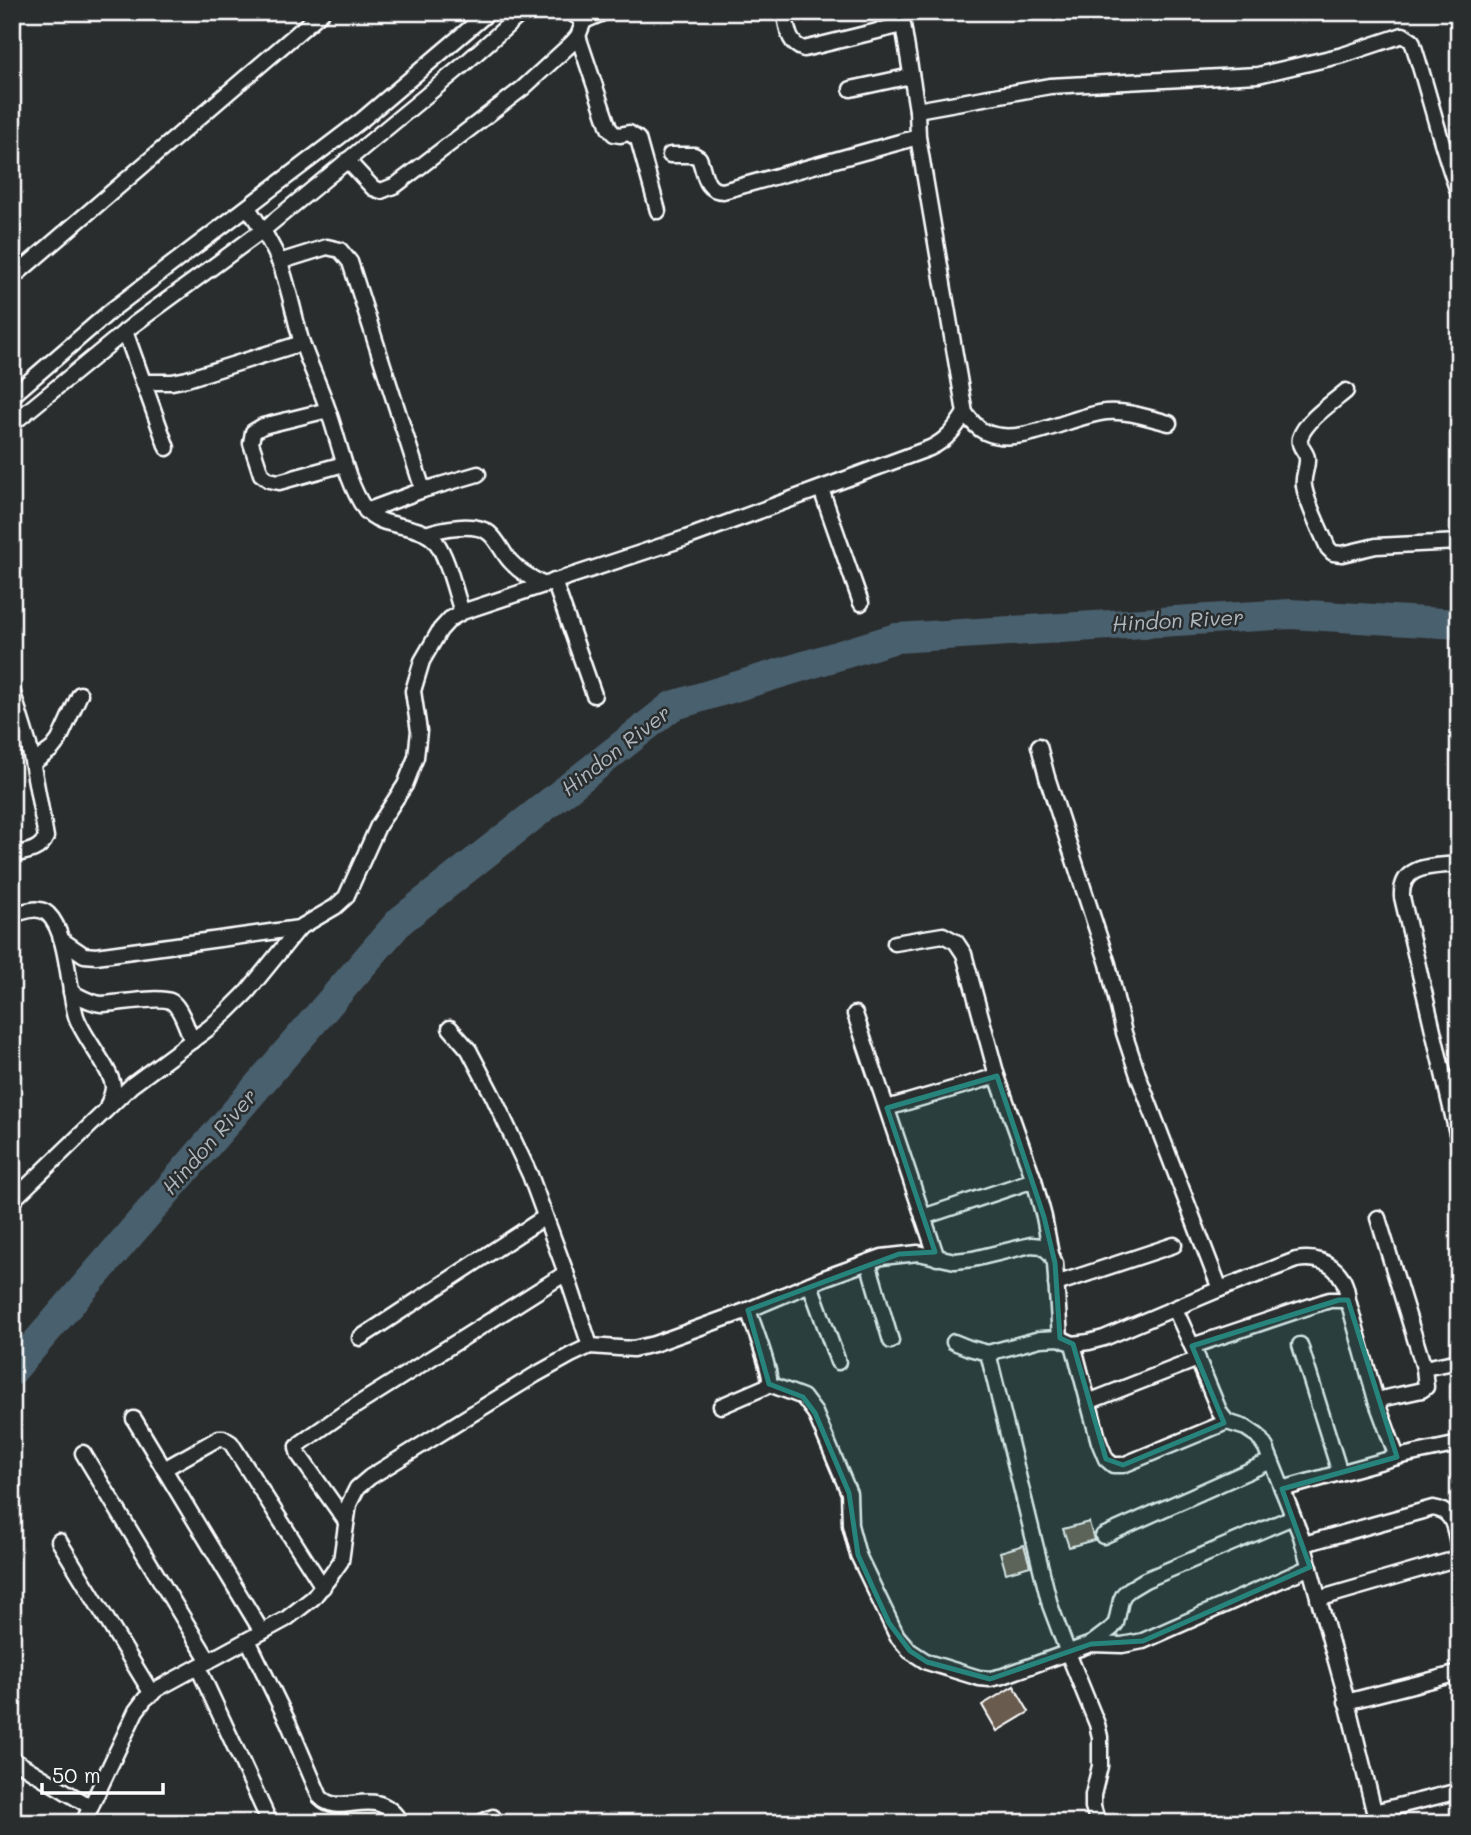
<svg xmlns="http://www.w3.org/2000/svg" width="1471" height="1835" font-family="Mali,sans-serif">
	<rect width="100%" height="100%" fill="#2a2d2e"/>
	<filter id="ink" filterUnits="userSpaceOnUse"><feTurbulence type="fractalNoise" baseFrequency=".0143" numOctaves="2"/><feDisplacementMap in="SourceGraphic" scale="14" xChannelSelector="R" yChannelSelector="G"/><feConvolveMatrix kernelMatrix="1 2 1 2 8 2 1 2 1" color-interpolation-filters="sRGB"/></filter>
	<g filter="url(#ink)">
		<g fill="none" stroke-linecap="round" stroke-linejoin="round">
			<polyline stroke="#4a606e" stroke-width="30" points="12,1371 400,921 672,706 896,638 1290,614 1459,624"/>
		</g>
		<g fill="#695b50" stroke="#fff" stroke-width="2">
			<polygon points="1089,1522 1094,1540 1069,1547 1063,1529"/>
			<polygon points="1024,1545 1030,1566 1006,1573 1000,1552"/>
			<polygon points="1014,1686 1029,1712 997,1731 982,1705"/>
		</g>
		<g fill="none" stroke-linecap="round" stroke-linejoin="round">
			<defs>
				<g id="street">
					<polyline points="570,12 584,21 605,12"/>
					<path d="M784,12C788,27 787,44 804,49L902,25"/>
					<path d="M901,12L917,110L918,137L965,413C971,420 976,428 985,432C1020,448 1069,416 1106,412C1127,410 1149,418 1169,423"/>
					<polyline points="578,36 609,128 614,134 620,135 629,133 638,139 658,211"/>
					<polyline points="851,89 911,76"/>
					<path d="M917,110L1050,86L1258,75L1343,55L1403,35L1412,41C1429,92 1440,144 1459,194"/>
					<path d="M670,155H694L699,158C705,172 704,191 723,191L918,137"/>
					<polyline points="347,160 373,188 381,191 396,185 523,88 572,43 578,36 584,21"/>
					<path d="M248,208C260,225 272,244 280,263C289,288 294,315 301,340C309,364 320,386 328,410C339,440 346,482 365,509C382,531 419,521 436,542C448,558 455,592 462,612"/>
					<polyline points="279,262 327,247 340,250 350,262 423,490"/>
					<polyline points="12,278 322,12"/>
					<polyline points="125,331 167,448"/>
					<polyline points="144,382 172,382 187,379 302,343"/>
					<path d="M1346,391C1333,402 1305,421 1300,438C1298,447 1306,451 1307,458C1308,467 1302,477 1304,486C1306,502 1321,531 1328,548L1333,553L1342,554L1376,546L1459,542"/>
					<polyline points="12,396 113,309 363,119 489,12"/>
					<polyline points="328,410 263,426 253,432 251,443 261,474 269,480 279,482 344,464"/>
					<polyline points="12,424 133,325 263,230 462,66 523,12"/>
					<polyline points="821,489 861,603"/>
					<polyline points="366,511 423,490 478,474"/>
					<path d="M426,534C442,528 475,522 489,533C499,541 503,555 512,563C521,573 533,579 544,585"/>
					<polyline points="554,581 594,695"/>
					<path d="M12,690L29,745L46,837C40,851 26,852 12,855"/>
					<path d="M1039,746L1047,777L1108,964L1124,1033L1138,1075L1220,1289L1296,1260C1326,1255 1346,1271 1348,1300L1376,1400L1397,1457"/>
					<polyline points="33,763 52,749 59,740 80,694"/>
					<path d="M1459,864C1434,867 1400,863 1402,897L1459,1142"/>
					<path d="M12,915C23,912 38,905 48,914C68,933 68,989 76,1016C82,1036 113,1071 113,1087C113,1094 109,1101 107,1108"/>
					<polyline points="62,940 84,955 96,956 299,928"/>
					<polyline points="895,943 943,935 956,942 964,954 997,1076 1034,1180 1044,1217 1051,1254"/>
					<path d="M71,992C81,997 90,1003 101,1004C117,1004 161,995 172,1002C181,1008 188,1031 192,1041"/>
					<polyline points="855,1014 937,1258"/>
					<polyline points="450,1028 469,1050 493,1096 530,1175 566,1273 590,1346"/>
					<polyline points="887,1108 997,1076"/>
					<path d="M12,1201L132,1085L209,1028L227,1012L247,992L299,928L335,907L346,897L378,826L405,785L416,757L419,731L413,691L422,661L440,630L450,619L462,612L686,538L930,448C947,440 955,429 965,413"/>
					<polyline points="923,1217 1034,1180"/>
					<polyline points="868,1262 891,1341"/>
					<polyline points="810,1284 838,1362"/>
					<polyline points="1056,1284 1174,1245"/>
					<polyline points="1175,1309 1196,1355 1220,1413 1227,1422 1246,1428 1258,1436 1266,1448 1301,1536 1343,1686 1377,1823"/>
					<polyline points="360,1338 545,1217"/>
					<polyline points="954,1342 969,1348 988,1353 1040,1339 1060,1338 1073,1344 1089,1342 1104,1338 1220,1289"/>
					<polyline points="1073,1344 1099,1442 1106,1459 1113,1465 1123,1465 1227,1422"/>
					<polyline points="1300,1345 1340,1473"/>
					<polyline points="1192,1346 1323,1302 1330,1300 1348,1300"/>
					<polyline points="988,1353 1050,1605 1068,1653 1097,1724 1100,1737 1100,1766 1093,1795 1093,1807 1098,1823"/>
					<polyline points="1424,1368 1459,1361"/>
					<polyline points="769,1384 803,1397 815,1413 849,1493 850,1525 858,1555 897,1636 910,1651 927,1662 979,1678 990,1679 1003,1676 1091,1644 1122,1645 1143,1641 1310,1567"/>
					<polyline points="1376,1400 1422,1390 1426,1387 1424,1368 1378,1218"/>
					<polyline points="1088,1402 1198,1359"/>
					<path d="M721,1406L765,1387C766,1386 768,1385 769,1384C773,1376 752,1321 748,1310"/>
					<polyline points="134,1419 262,1632"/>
					<polyline points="83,1453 209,1661"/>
					<polyline points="164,1469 219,1438 223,1438 231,1443 323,1587"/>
					<polyline points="1282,1489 1397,1457 1459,1444"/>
					<polyline points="345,1520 299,1455 297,1448 301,1443 341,1415 566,1273"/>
					<polyline points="1103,1536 1271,1461"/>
					<polyline points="59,1541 152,1694"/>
					<path d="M1304,1544L1433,1508C1455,1511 1454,1530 1459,1547"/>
					<polyline points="1318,1599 1459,1558"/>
					<path d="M248,1640L288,1722L320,1797C342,1820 376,1781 401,1823"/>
					<polyline points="1091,1644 1112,1628 1116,1623 1121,1600 1124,1594 1130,1589 1145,1580 1293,1517"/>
					<polyline points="198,1667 270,1823"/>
					<polyline points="1346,1702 1459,1673"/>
					<polyline points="12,1759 91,1807"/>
					<polyline points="1374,1812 1459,1791"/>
					<polyline points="83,1823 136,1711 145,1699 157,1689 286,1619 313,1598 329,1578 341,1561 349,1504 357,1488 370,1477 535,1375 571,1355 590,1346 633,1349 654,1344 748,1310 824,1278 882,1257 918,1253 955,1261 973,1259 1031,1245 1042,1246 1051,1254 1055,1263 1060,1338"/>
					<polyline points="480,1823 493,1817"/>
				</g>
			</defs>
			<use href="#street" stroke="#fff" stroke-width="19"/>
			<use href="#street" stroke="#2a2d2e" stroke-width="14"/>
		</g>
	</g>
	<path fill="#27847c" fill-opacity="0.2" stroke="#27847c" stroke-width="5" stroke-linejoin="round" d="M997,1076L1044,1217L1055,1263L1060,1338L1073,1344L1106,1459L1123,1465L1224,1423L1192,1346L1339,1300H1348L1397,1457L1282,1489L1310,1567L1143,1641L1091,1644L990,1679L927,1662L910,1651L889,1623L858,1555L849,1493L815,1413L803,1397L769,1384L748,1310L899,1254L935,1252L887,1108Z"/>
	<g text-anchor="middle" stroke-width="5" stroke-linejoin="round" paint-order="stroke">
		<g font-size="21" font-style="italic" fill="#aeb7be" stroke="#2a2d2e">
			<text transform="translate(1178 621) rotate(-3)" y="7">Hindon River</text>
			<text transform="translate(616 751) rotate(-38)" y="7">Hindon River</text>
			<text transform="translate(210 1142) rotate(-49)" y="7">Hindon River</text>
		</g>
	</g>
	<rect width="1471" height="1835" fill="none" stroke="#2a2d2e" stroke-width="42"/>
	<rect x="21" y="21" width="1429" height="1793" fill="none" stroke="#fff" stroke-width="2.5" filter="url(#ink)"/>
	<path d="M42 1783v10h121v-10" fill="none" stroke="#ffffff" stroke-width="3.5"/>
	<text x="52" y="1783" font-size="21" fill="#ffffff" stroke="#2a2d2e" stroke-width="5" paint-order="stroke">50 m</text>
</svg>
